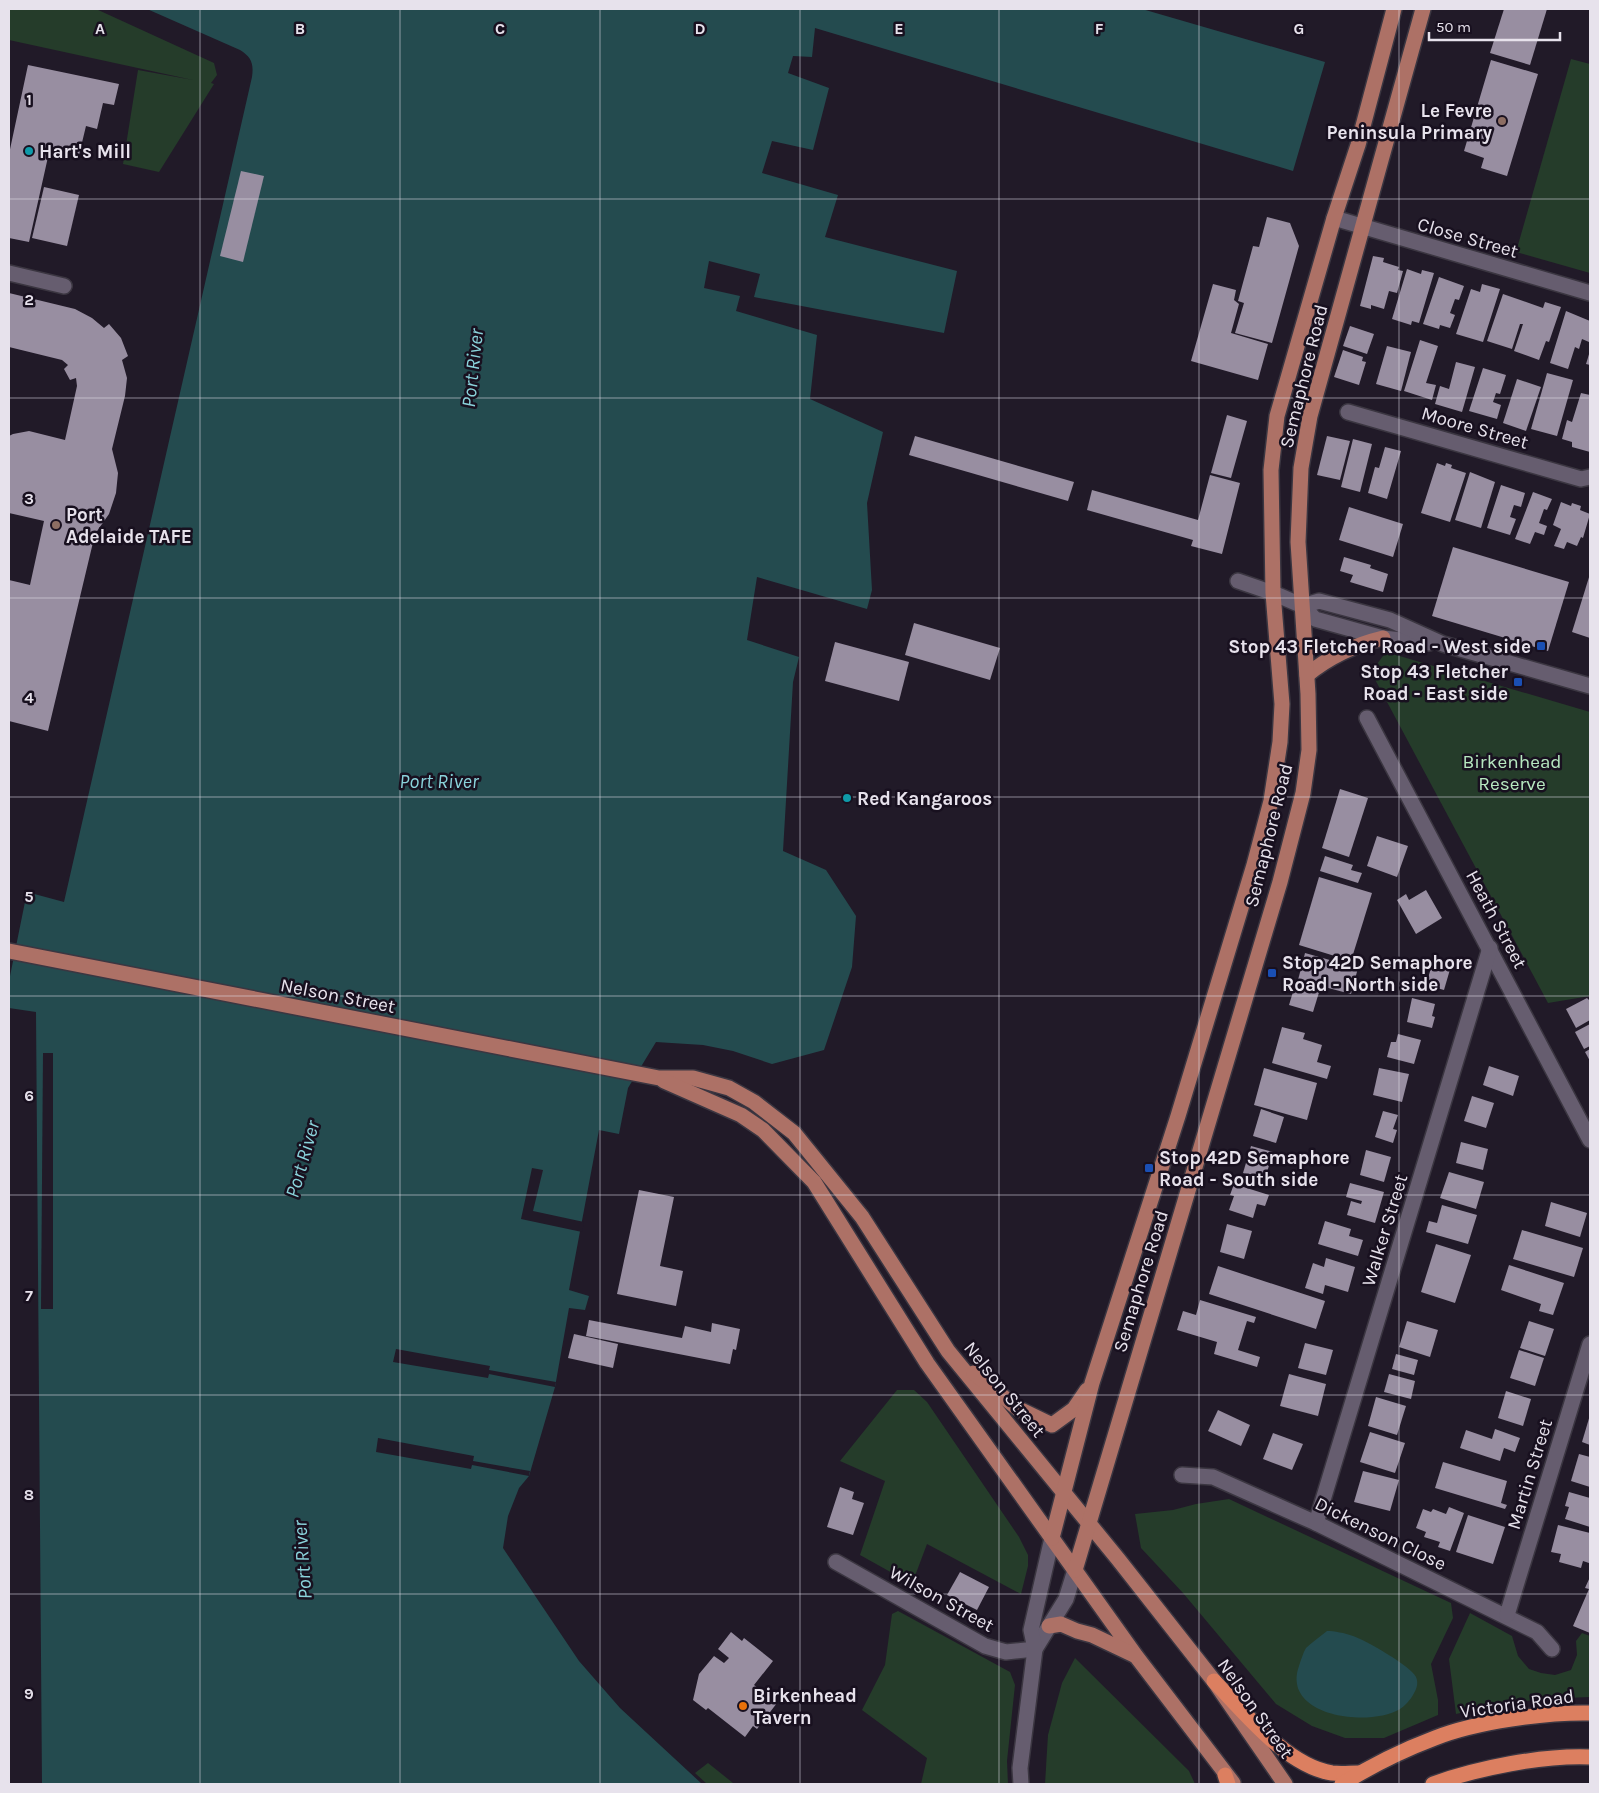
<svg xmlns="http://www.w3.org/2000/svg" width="1599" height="1793" font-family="Karla,sans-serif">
	<rect width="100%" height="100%" fill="#211a28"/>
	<g fill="#253c2a">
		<polygon points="9,9 96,9 214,63 217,75 211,83 214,84 159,172 123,164 138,70 193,80 9,40"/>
		<polygon points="1571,59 1590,64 1590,273 1516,252"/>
		<polygon points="1386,652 1590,712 1590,996 1548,1003 1371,672"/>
		<polygon points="897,1390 914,1390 927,1402 1019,1537 1028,1555 1028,1566 1021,1594 927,1544 912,1584 860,1555 885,1481 840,1461"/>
		<polygon points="1229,1499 1451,1603 1453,1618 1431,1664 1438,1700 1438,1715 1384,1738 1345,1738 1312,1726 1276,1704 1183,1593 1141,1548 1135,1514 1173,1510 1196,1504"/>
		<polygon points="898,1611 1010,1672 1015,1685 1007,1761 1008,1784 921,1784 927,1758 862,1710 885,1665 892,1614"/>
		<polygon points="1470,1613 1512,1636 1518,1656 1529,1669 1541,1673 1555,1675 1571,1670 1577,1655 1576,1641 1582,1633 1590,1636 1590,1697 1542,1699 1500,1704 1456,1714 1449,1659"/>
		<polygon points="1075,1658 1189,1771 1195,1784 1045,1784 1048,1735 1062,1683"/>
		<polygon points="708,1763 733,1783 731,1784 707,1784 695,1773"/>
	</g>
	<g fill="#244b4f">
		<path d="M147,9H1142L1325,62L1293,171L815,28L812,57L793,56L788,73L829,88L813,150L772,141L762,173L838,195L825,237L957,271L944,333L754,297L760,274L709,261L704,288L740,296L736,311L817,335L810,399L883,432L867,503L872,590L867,609L757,577L747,640L799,657L793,682L783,851L826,870L856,916L852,967L824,1050L772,1064L733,1051L703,1045L656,1042L628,1088L619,1134L599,1130L569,1290L589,1296L585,1310L569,1308L555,1387L529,1476L519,1488L508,1516L503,1548L579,1661L620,1708L702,1784H42L36,1012L9,1008V981L27,892L64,902L252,77C254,63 251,57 240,50Z"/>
		<path d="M1327,1631C1334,1631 1345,1633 1353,1636C1365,1640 1411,1666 1416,1677C1419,1684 1416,1690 1413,1695C1410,1700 1405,1706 1400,1709C1368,1728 1281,1716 1299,1666C1301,1660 1303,1653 1306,1648C1312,1642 1320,1637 1327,1631Z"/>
	</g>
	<g fill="#211a28">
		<polygon points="43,1053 53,1053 53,1309 41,1309"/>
		<polygon points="532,1168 543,1170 533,1211 584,1222 582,1232 521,1219"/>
		<polygon points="396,1349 490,1366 489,1370 556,1382 555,1387 489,1374 488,1378 393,1362"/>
		<polygon points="378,1438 474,1456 473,1461 530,1471 529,1476 472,1465 471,1469 376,1452"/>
	</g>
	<g fill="#988ea1">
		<polygon points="1504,9 1547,9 1530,65 1490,53"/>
		<polygon points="1491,60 1538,74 1507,176 1481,168 1484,158 1464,151"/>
		<polygon points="28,65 119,84 114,105 103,103 97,129 86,126 79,155 50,148 29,242 9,238 9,154"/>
		<polygon points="241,171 264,176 243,262 220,256"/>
		<polygon points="44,187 79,195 67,246 32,238"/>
		<polygon points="1267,217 1290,223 1299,246 1272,343 1235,333 1244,303 1238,301 1253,246 1259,247"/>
		<polygon points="1373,256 1384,258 1383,262 1399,267 1398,270 1403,271 1397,293 1389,291 1384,309 1371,305 1371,309 1360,306"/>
		<polygon points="1407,269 1421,274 1422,270 1434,273 1419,323 1412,321 1411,325 1392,319"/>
		<polygon points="1439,277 1464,286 1459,300 1455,299 1450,313 1455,315 1450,328 1440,325 1439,329 1423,324"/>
		<polygon points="1213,284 1236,290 1234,300 1239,304 1231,333 1268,344 1258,380 1191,361"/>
		<polygon points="1482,284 1500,289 1483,342 1456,334 1471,289 1480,292"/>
		<polygon points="9,293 75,309 92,318 104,328 109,324 121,338 128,356 122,360 127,378 125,396 112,449 118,473 116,493 109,514 95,534 48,731 9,721 9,580 30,585 44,521 9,513 9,436 13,434 29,431 65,440 77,386 76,378 70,380 64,369 68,365 62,360 9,347"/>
		<polygon points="1503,294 1543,308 1545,302 1561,307 1549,342 1546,341 1539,360 1514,351 1523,324 1520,324 1512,349 1487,341"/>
		<polygon points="1566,311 1590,321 1589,342 1582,339 1579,349 1575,347 1568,369 1550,363"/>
		<polygon points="1350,326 1374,334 1367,354 1343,346"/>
		<polygon points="1420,340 1438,346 1426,383 1436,385 1432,400 1404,391"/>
		<polygon points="1387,346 1411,352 1401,391 1376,384"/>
		<polygon points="1343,350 1363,357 1362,361 1366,362 1359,385 1334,377"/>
		<polygon points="1590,351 1590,365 1586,364"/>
		<polygon points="1456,362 1475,367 1462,412 1435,404 1440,386 1449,389"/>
		<polygon points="1483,368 1506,375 1500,394 1496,393 1493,402 1501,405 1497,419 1469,411"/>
		<polygon points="1547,373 1573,380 1557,436 1531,429"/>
		<polygon points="1517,379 1541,387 1526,431 1503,423"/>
		<polygon points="1581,393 1590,395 1590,452 1572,447 1572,442 1562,439 1567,420 1572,422"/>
		<polygon points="1227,415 1247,421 1231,478 1211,473"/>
		<polygon points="915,436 1074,482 1068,501 909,455"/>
		<polygon points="1327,436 1350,441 1340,480 1317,475"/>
		<polygon points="1353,439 1372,444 1360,492 1341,487"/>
		<polygon points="1385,447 1401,451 1387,499 1368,493 1375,467 1379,468"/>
		<polygon points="1437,463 1445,466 1446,463 1452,465 1451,468 1466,473 1450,522 1421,513"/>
		<polygon points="1470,472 1495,482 1481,528 1455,520"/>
		<polygon points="1210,475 1240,483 1222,554 1191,546 1193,540 1087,510 1092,490 1198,520"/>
		<polygon points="1501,485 1525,493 1521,507 1514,505 1510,517 1516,519 1510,535 1487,528"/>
		<polygon points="1533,492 1552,499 1547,510 1544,509 1539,523 1547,526 1544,535 1535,532 1530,544 1515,539"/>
		<polygon points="1561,502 1571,506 1572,503 1581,506 1580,510 1590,514 1583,538 1581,537 1577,546 1567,542 1564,549 1554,546 1561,529 1553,525"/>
		<polygon points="1349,507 1403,524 1393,557 1339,540"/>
		<polygon points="1453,547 1569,582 1548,651 1432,616"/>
		<polygon points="1344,557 1371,565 1370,568 1388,574 1383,592 1350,582 1353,575 1340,571"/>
		<polygon points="1590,574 1590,638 1572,632"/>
		<polygon points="914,623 1000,648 990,680 905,655"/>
		<polygon points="835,642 909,662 899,701 825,681"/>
		<polygon points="1340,789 1368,798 1349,857 1322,848"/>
		<polygon points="1377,836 1408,846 1397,877 1367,866"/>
		<polygon points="1325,856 1353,865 1351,870 1362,873 1358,883 1320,871"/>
		<polygon points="1319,877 1372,893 1351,961 1299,945"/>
		<polygon points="1426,890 1442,918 1416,934 1397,900 1406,894 1409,900"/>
		<polygon points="1305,953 1358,968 1351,994 1298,980"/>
		<polygon points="1433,961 1451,966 1444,990 1426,985"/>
		<polygon points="1296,982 1320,989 1313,1012 1289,1005"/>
		<polygon points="1412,998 1435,1004 1432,1016 1435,1017 1432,1028 1407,1022"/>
		<polygon points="1587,998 1590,1001 1590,1020 1576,1028 1566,1009"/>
		<polygon points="1590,1024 1590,1046 1584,1049 1575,1032"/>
		<polygon points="1282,1027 1305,1033 1303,1039 1322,1045 1317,1062 1331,1066 1327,1079 1272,1063"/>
		<polygon points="1398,1034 1421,1040 1414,1064 1387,1057 1391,1042 1396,1042"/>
		<polygon points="1590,1049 1590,1061 1585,1052"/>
		<polygon points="1489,1066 1519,1076 1513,1096 1483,1085"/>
		<polygon points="1264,1068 1317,1083 1307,1120 1254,1105"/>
		<polygon points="1379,1068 1409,1074 1402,1102 1373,1095"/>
		<polygon points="1472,1096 1494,1103 1486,1128 1464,1121"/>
		<polygon points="1261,1109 1284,1117 1276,1143 1253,1136"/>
		<polygon points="1383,1111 1398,1115 1393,1129 1397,1130 1393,1143 1375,1137"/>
		<polygon points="1461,1142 1488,1149 1483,1170 1456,1163"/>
		<polygon points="1251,1146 1273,1152 1265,1179 1243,1173"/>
		<polygon points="1366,1150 1391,1157 1384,1182 1360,1175"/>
		<polygon points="1449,1172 1484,1182 1476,1209 1440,1198"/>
		<polygon points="1350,1183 1384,1192 1375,1223 1347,1215 1351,1201 1361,1204 1362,1201 1346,1197"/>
		<polygon points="1234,1184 1269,1195 1265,1206 1257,1204 1253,1218 1229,1210 1234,1196 1230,1195"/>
		<polygon points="639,1190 674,1197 660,1266 683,1271 676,1306 617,1294"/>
		<polygon points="1551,1202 1587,1213 1580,1237 1545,1226"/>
		<polygon points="1442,1205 1477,1215 1468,1244 1426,1232 1429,1221 1437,1223"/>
		<polygon points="1325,1221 1351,1229 1349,1236 1363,1240 1358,1256 1318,1244"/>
		<polygon points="1227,1224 1252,1231 1244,1259 1220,1252"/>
		<polygon points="1522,1230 1583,1248 1574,1277 1513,1259"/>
		<polygon points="1436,1244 1471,1255 1455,1303 1421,1292"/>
		<polygon points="1326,1258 1355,1267 1348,1292 1325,1285 1323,1294 1305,1288 1313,1263 1324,1267"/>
		<polygon points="1509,1265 1564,1283 1553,1315 1539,1311 1541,1304 1501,1290"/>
		<polygon points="1218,1266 1325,1301 1316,1329 1209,1294"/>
		<polygon points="1200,1300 1256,1317 1254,1323 1247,1321 1238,1350 1260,1357 1257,1367 1214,1354 1217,1342 1177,1330 1183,1311 1196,1315"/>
		<polygon points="589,1320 682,1338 685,1326 711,1332 712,1323 740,1329 736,1350 733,1349 730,1364 586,1336"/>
		<polygon points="1407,1321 1438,1330 1430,1357 1399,1347"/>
		<polygon points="1529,1321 1554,1329 1545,1356 1520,1348"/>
		<polygon points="574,1334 618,1344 613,1368 568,1358"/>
		<polygon points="1305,1343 1333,1350 1326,1375 1298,1368"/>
		<polygon points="1519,1350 1544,1358 1535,1386 1510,1378"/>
		<polygon points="1396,1354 1418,1360 1414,1375 1392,1369"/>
		<polygon points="1289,1374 1326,1384 1318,1416 1280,1406"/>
		<polygon points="1389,1374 1415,1381 1411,1399 1384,1392"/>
		<polygon points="1506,1391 1531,1399 1523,1426 1498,1418"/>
		<polygon points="1376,1397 1406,1406 1397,1435 1368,1426"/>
		<polygon points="1218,1410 1250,1425 1241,1446 1208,1431"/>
		<polygon points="1590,1415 1590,1445 1582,1442"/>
		<polygon points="1495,1429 1520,1438 1515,1452 1504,1448 1500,1461 1460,1448 1466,1430 1492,1439"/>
		<polygon points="1370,1432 1405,1443 1395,1473 1360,1462"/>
		<polygon points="1273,1433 1303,1444 1292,1470 1263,1459"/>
		<polygon points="1579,1454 1590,1457 1590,1487 1571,1481"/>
		<polygon points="1443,1462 1507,1481 1501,1503 1507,1505 1505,1509 1435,1488"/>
		<polygon points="1363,1471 1399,1480 1390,1511 1354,1502"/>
		<polygon points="840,1487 854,1492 852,1499 864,1503 853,1535 827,1527"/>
		<polygon points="1569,1492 1590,1498 1590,1527 1565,1519 1569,1507 1565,1506"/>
		<polygon points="1449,1507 1464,1513 1450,1551 1438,1547 1440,1542 1424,1537 1426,1532 1416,1528 1423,1509 1431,1512 1433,1509 1446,1514"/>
		<polygon points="1468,1515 1505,1527 1493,1564 1456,1552"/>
		<polygon points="1558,1525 1590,1533 1589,1563 1583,1561 1581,1568 1559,1562 1561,1554 1551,1552"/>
		<polygon points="960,1572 989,1587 977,1610 947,1595"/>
		<polygon points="1590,1577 1590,1633 1573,1626 1589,1589 1585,1588"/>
		<polygon points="731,1632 742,1641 744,1638 773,1661 754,1685 777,1703 757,1729 753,1726 745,1737 708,1708 706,1710 693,1700 699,1674 714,1656 724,1663 729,1658 718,1649"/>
	</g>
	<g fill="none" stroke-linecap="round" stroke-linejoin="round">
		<defs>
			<g id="minor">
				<polyline points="1334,218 1590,293"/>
				<polyline points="9,273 64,286"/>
				<polyline points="1348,412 1581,479 1590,477"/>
				<polyline points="1238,581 1273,593 1303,606 1315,619 1383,638 1429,643"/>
				<polyline points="1303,606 1319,601 1390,620 1443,644 1590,686"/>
				<polyline points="1367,718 1590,1140"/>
				<polyline points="1182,1475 1213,1477 1316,1523 1537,1632 1552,1649"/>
				<polyline points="1316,1523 1490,948"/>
				<polyline points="836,1562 985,1646 1006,1652 1035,1649"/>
				<polyline points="1507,1615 1590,1344"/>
				<polyline points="1035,1649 1066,1599 1075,1570"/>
				<polyline points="1021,1784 1020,1768 1035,1649 1031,1630 1052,1538"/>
			</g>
			<g id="major">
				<path d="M1307,675C1330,656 1354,645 1383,638"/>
				<polyline points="9,951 659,1078 693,1078 729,1088 754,1102 794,1133 862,1217 948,1351 1118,1559 1214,1681 1285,1784"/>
				<polyline points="664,1081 741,1115 763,1130 814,1182 927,1363 1136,1656 1233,1783"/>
				<polyline points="974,1373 1017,1408 1052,1425 1074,1409 1087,1390"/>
				<polyline points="1052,1538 1092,1383 1178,1116 1254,865 1271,801 1280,742 1282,704 1273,593 1271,470 1277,416 1334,218 1358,145 1394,9"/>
				<polyline points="1075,1570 1280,882 1303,793 1309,750 1308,694 1298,542 1301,468 1310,416 1423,9"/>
				<polyline points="1049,1626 1061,1624 1077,1631 1092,1635 1134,1655"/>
			</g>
			<g id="highway">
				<path d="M1214,1681C1245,1713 1287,1766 1332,1773C1341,1774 1350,1773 1359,1773"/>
				<polyline points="1225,1775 1228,1784"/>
				<path d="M1342,1784C1371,1766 1403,1750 1435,1738C1475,1722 1546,1712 1590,1713"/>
				<path d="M1433,1784C1478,1768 1542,1755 1590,1757"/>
			</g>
		</defs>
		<use href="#minor" stroke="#3b3641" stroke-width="18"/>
		<use href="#major" stroke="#3b3641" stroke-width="18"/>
		<use href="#highway" stroke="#3b3641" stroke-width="18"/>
		<use href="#minor" stroke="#665d6f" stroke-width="15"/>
		<use href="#major" stroke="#ad7166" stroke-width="15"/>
		<use href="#highway" stroke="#dc7f60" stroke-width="15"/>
	</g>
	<path fill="none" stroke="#e7e2ec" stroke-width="1" stroke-opacity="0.55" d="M200,9V1784M400,9V1784M600,9V1784M800,9V1784M999,9V1784M1199,9V1784M1399,9V1784M9,199H1590M9,398H1590M9,598H1590M9,797H1590M9,996H1590M9,1195H1590M9,1395H1590M9,1594H1590"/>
	<g fill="#8d6e63" stroke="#18101f" stroke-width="2">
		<circle cx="1502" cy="121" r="5"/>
		<circle cx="56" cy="525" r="5"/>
	</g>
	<g fill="#0f9aa8" stroke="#18101f" stroke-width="2">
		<circle cx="29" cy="151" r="5"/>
		<circle cx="847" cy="798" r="5"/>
	</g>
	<g fill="#1a4fb4" stroke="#18101f" stroke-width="2">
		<rect x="1536" y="641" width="10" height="10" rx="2.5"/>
		<rect x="1513" y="677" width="10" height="10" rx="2.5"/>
		<rect x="1267" y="968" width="10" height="10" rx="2.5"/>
		<rect x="1144" y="1163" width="10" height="10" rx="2.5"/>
	</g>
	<circle fill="#e8710a" stroke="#18101f" stroke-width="2" cx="743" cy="1706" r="5"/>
	<g text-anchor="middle" stroke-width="5" stroke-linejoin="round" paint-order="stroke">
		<g font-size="19" font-weight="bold" fill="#e7e2ec" stroke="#18101f" text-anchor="start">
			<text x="1492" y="117" text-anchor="end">Le Fevre<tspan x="1492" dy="22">Peninsula Primary</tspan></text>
			<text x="39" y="158">Hart's Mill</text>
			<text x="66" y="521">Port<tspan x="66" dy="22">Adelaide TAFE</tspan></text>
			<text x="1531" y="653" text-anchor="end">Stop 43 Fletcher Road - West side</text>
			<text x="1508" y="678" text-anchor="end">Stop 43 Fletcher<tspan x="1508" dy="22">Road - East side</tspan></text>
			<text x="857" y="805">Red Kangaroos</text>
			<text x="1282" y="969">Stop 42D Semaphore<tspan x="1282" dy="22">Road - North side</tspan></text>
			<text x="1159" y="1164">Stop 42D Semaphore<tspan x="1159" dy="22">Road - South side</tspan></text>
			<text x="753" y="1702">Birkenhead<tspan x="753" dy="22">Tavern</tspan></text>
		</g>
		<g font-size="19" fill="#e7e2ec" stroke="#18101f">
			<text transform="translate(1468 237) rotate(16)" y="7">Close Street</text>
			<text transform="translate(1303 376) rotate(-76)" y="7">Semaphore Road</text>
			<text transform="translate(1475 427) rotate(16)" y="7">Moore Street</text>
			<text transform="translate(1268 835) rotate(-76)" y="7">Semaphore Road</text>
			<text transform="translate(1497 919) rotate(62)" y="7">Heath Street</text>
			<text transform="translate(338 995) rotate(11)" y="7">Nelson Street</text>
			<text transform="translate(1384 1230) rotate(-73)" y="7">Walker Street</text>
			<text transform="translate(1140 1281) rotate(-73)" y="7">Semaphore Road</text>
			<text transform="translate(1005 1389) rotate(51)" y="7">Nelson Street</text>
			<text transform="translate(1529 1474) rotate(-73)" y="7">Martin Street</text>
			<text transform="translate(1381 1533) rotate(26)" y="7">Dickenson Close</text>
			<text transform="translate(942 1598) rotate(29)" y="7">Wilson Street</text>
			<text transform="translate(1517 1703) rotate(-8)" y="7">Victoria Road</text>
			<text transform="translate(1256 1708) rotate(55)" y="7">Nelson Street</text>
		</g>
		<g font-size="19" fill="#b7e8c0" stroke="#18101f">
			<text x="1512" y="768">Birkenhead<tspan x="1512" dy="22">Reserve</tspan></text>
		</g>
		<g font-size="20" font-style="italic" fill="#8ad3db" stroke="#18101f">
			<text transform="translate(472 368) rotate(-84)" y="7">Port River</text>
			<text x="439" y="788">Port River</text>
			<text transform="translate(302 1159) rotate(-74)" y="7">Port River</text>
			<text transform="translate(302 1560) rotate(-94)" y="7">Port River</text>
		</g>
	</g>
	<g font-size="16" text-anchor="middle" font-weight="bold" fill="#e7e2ec" stroke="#18101f" stroke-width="5" stroke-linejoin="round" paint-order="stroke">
		<text x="100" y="34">A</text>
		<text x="300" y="34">B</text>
		<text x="500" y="34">C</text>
		<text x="700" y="34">D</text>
		<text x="899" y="34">E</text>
		<text x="1099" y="34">F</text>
		<text x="1299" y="34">G</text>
		<text x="29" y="105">1</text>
		<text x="29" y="305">2</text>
		<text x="29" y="504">3</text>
		<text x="29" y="703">4</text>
		<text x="29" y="902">5</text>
		<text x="29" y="1101">6</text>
		<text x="29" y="1301">7</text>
		<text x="29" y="1500">8</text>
		<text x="29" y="1699">9</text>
	</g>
	<rect width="1599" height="1793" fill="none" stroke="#e7e2ec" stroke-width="20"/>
	<path d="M1429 32v8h131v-8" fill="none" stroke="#e7e2ec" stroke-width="2.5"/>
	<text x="1436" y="32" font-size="15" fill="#e7e2ec" stroke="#18101f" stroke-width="4" paint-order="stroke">50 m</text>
</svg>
